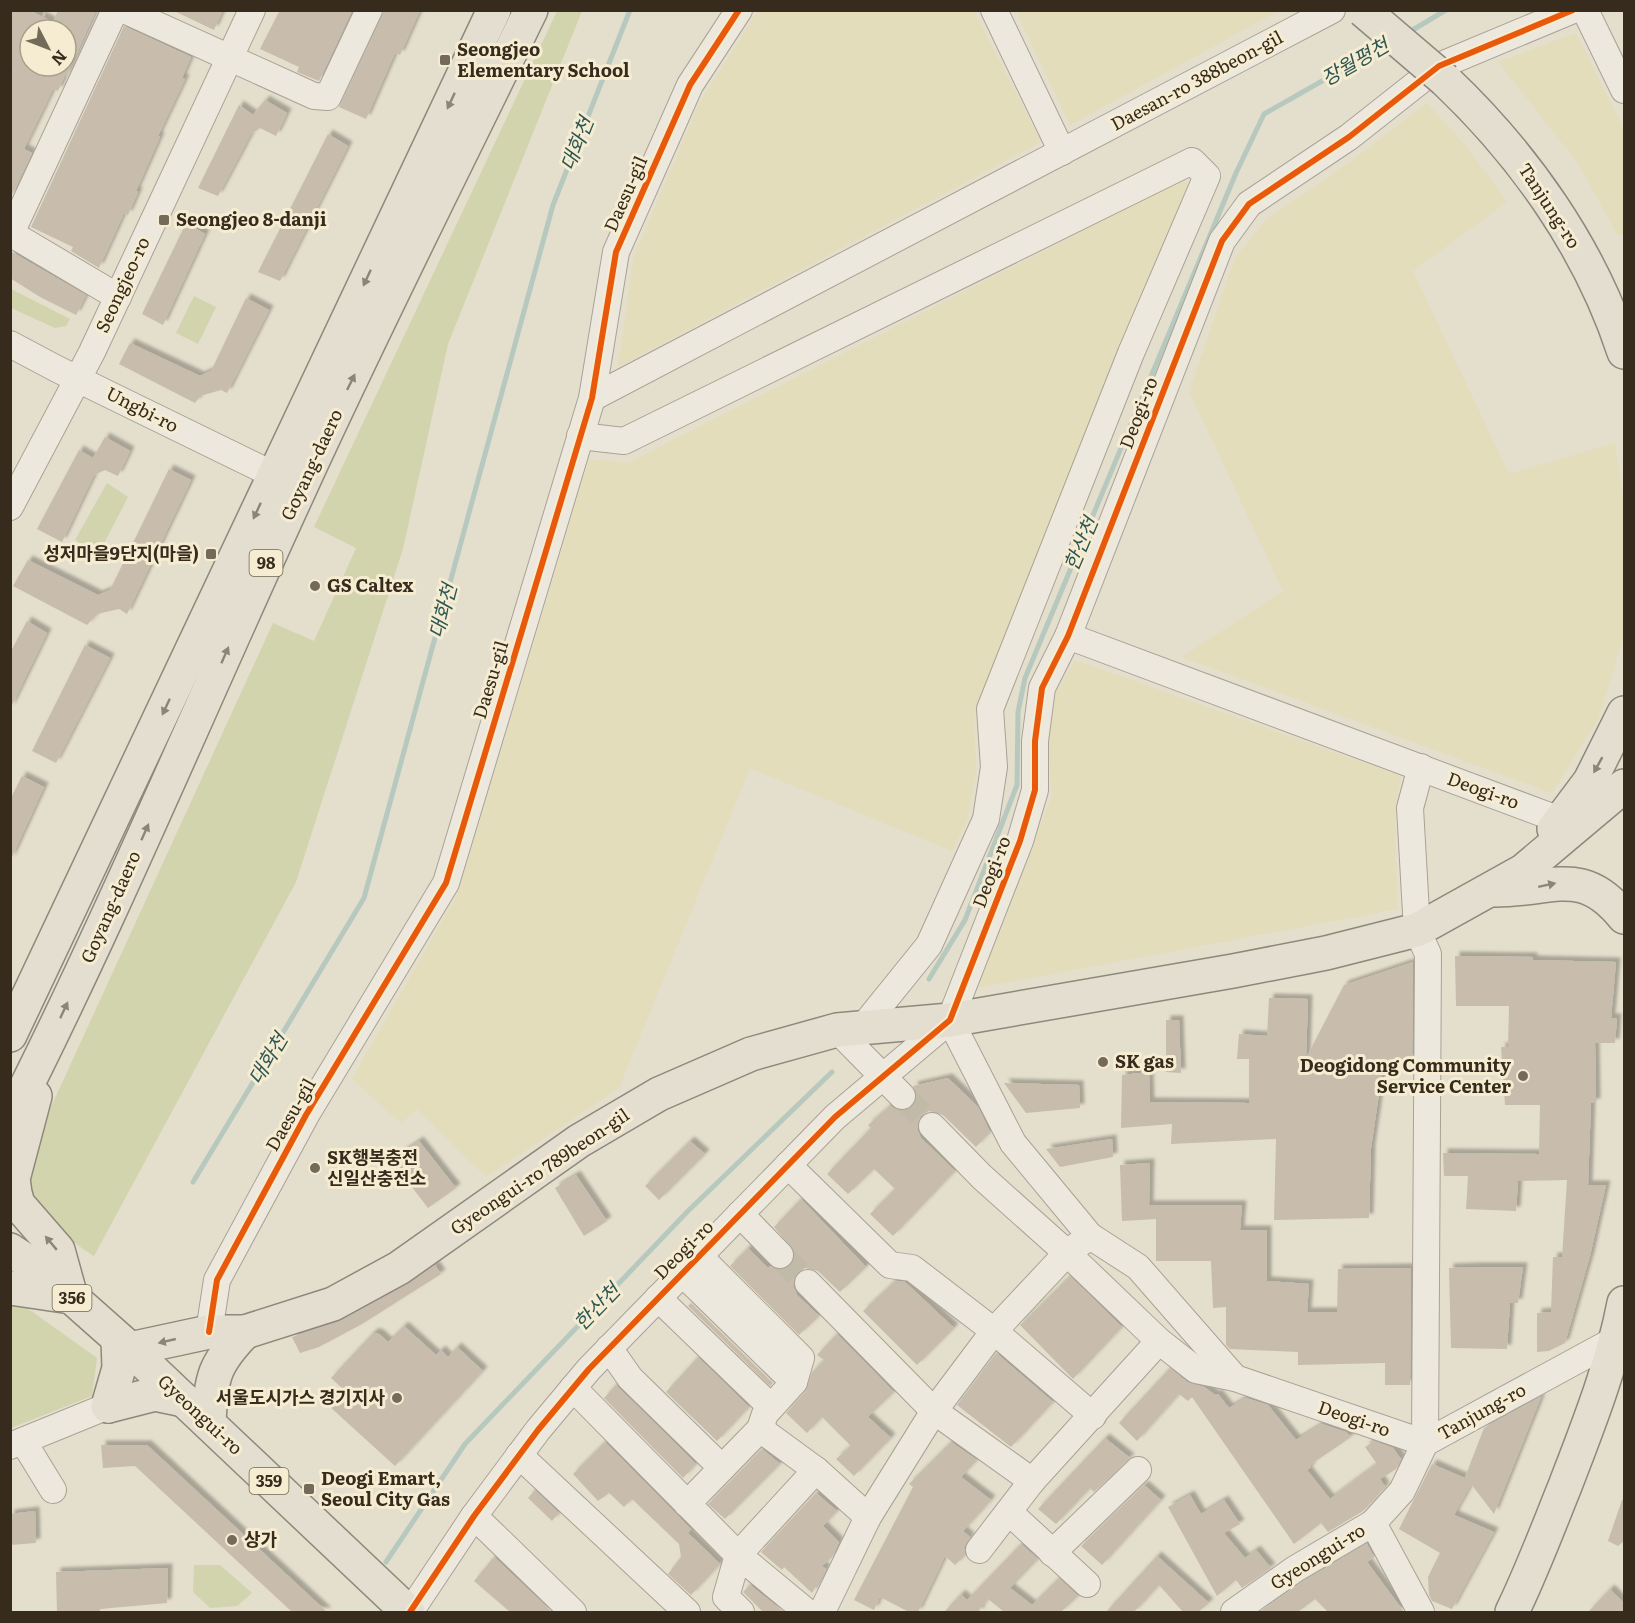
<svg xmlns="http://www.w3.org/2000/svg" width="1635" height="1623" font-family="Literata,'Noto Sans KR',serif">
	<defs>
		<filter id="shadow"><feDropShadow dx="4.5" dy="-4.5" stdDeviation="1.5" flood-color="#0004"/></filter>
	</defs>
	<rect width="100%" height="100%" fill="#e4decc"/>
	<g fill="#e3ddbc">
		<polygon points="758,10 974,11 1041,142 618,367 633,259 699,104"/>
		<polygon points="1016,11 1278,11 1070,125"/>
		<polygon points="1576,33 1624,129 1624,233 1618,236 1578,163 1498,62"/>
		<polygon points="1427,103 1466,146 1507,202 1413,271 1509,474 1615,443 1624,504 1624,635 1599,718 1552,793 1182,657 1283,591 1189,391 1235,258 1266,220 1358,156"/>
		<polygon points="1183,180 1190,185 974,715 976,771 967,821 952,851 750,768 619,1088 486,1177 417,1109 401,1123 352,1079 458,893 589,459 628,463"/>
		<polygon points="1075,660 1401,776 1395,812 1397,909 977,988 1052,795 1048,744 1056,692"/>
	</g>
	<g fill="#d2d4ae">
		<path d="M557,11H582L448,344L403,549L296,882L94,1256C69,1241 23,1203 27,1171C28,1162 32,1153 34,1144L273,623L314,641L356,548L314,527Z"/>
		<polygon points="11,289 70,319 66,326 55,328 11,308"/>
		<polygon points="194,296 216,307 198,344 176,333"/>
		<polygon points="107,483 128,497 98,555 75,540"/>
		<polygon points="10,1300 20,1303 97,1358 92,1396 11,1428"/>
		<polygon points="194,1565 220,1565 252,1593 237,1606 210,1608 193,1592"/>
	</g>
	<g fill="none" stroke-linecap="round" stroke-linejoin="round">
		<g stroke="#b7c9bf" stroke-width="5">
			<polyline points="1406,34 1446,10"/>
			<polyline points="929,979 965,920 1017,785 1018,712 1025,678 1236,173 1264,114 1387,44"/>
			<polyline points="193,1182 364,898 553,205 630,10"/>
			<polyline points="386,1562 465,1444 688,1211 832,1072"/>
		</g>
	</g>
	<g fill="#c8bcad" fill-rule="evenodd" filter="url(#shadow)">
		<path d="M10,10H29L53,22L58,10H96L66,77V73L58,91L53,89L24,149L32,153L10,199ZM30,30H66V66H30Z"/>
		<polygon points="172,10 223,10 214,30"/>
		<polygon points="280,10 352,10 319,81 297,72 299,67 260,49"/>
		<polygon points="384,10 420,10 400,55 395,53 366,119 339,107"/>
		<polygon points="124,26 191,57 182,78 185,79 158,136 160,137 136,191 138,192 128,215 124,213 99,268 71,251 73,247 31,227"/>
		<polygon points="265,100 287,113 276,136 260,128 251,134 218,196 198,188 239,105 253,115"/>
		<polygon points="328,134 348,146 280,281 258,272"/>
		<polygon points="186,223 205,234 163,325 142,314"/>
		<polygon points="10,251 86,295 76,315 40,297 10,278"/>
		<polygon points="246,298 269,310 227,393 221,390 200,396 195,403 119,364 130,343 200,376 211,371"/>
		<polygon points="105,437 130,451 118,476 105,470 94,475 62,542 37,529 79,450 93,458"/>
		<polygon points="169,469 191,480 127,614 119,609 97,614 87,625 13,586 28,560 98,595 110,590"/>
		<polygon points="27,621 47,633 10,709 10,653"/>
		<polygon points="85,645 110,658 56,763 32,751"/>
		<polygon points="22,776 44,787 10,861 10,800"/>
		<polygon points="1455,956 1533,957 1533,960 1616,962 1611,1018 1617,1018 1615,1043 1595,1043 1596,1103 1591,1103 1588,1185 1606,1185 1590,1256 1565,1343 1549,1351 1537,1352 1537,1313 1551,1312 1553,1257 1562,1257 1567,1180 1518,1181 1516,1211 1466,1209 1468,1176 1444,1176 1443,1153 1539,1154 1540,1105 1505,1105 1501,1047 1508,1047 1509,1006 1456,1006"/>
		<polygon points="1413,962 1412,1060 1384,1060 1371,1148 1369,1218 1274,1220 1276,1139 1171,1144 1172,1124 1121,1128 1122,1075 1149,1072 1150,1102 1249,1103 1249,1059 1237,1059 1239,1034 1267,1036 1269,998 1308,999 1306,1058 1344,985"/>
		<polygon points="1166,1020 1179,1020 1181,1073 1166,1072"/>
		<polygon points="948,1078 978,1107 990,1132 976,1147 943,1115 929,1111 921,1116 917,1129 921,1138 955,1171 893,1236 870,1214 895,1189 874,1169 848,1194 827,1174 871,1128 868,1125 890,1106 899,1111 913,1106 917,1099 913,1086"/>
		<polygon points="1004,1083 1079,1085 1080,1108 1026,1113"/>
		<polygon points="1112,1139 1113,1157 1060,1167 1046,1149"/>
		<polygon points="419,1141 456,1188 428,1208 391,1160"/>
		<polygon points="690,1141 705,1154 659,1200 645,1186"/>
		<polygon points="1150,1163 1149,1205 1242,1205 1240,1230 1267,1230 1267,1281 1309,1284 1307,1312 1337,1312 1338,1269 1411,1268 1410,1385 1385,1385 1385,1363 1298,1365 1298,1352 1230,1349 1226,1345 1226,1307 1213,1308 1211,1261 1156,1261 1156,1219 1122,1221 1120,1165"/>
		<polygon points="576,1175 607,1221 584,1236 555,1188"/>
		<polygon points="801,1199 866,1267 840,1292 818,1271 805,1268 797,1273 793,1286 797,1295 819,1316 799,1335 730,1266 748,1248 768,1268 770,1266 783,1270 790,1266 795,1258 794,1251 774,1227"/>
		<polygon points="435,1265 441,1274 362,1324 319,1347 300,1353 292,1337 342,1320 408,1284"/>
		<polygon points="1478,1267 1523,1267 1518,1303 1510,1303 1507,1349 1451,1348 1449,1268"/>
		<polygon points="1070,1276 1122,1327 1073,1379 1020,1325"/>
		<polygon points="895,1281 905,1282 954,1328 917,1365 863,1311"/>
		<polygon points="691,1303 773,1383 770,1386 688,1306"/>
		<polygon points="404,1326 436,1355 441,1350 448,1357 457,1347 483,1371 395,1466 329,1406 344,1390 331,1378 373,1333 378,1333 388,1342"/>
		<polygon points="837,1334 894,1392 868,1417 891,1438 854,1476 836,1459 851,1446 822,1417 807,1433 786,1413 805,1392 812,1372 824,1360 817,1355"/>
		<polygon points="996,1353 1053,1402 1011,1447 957,1405"/>
		<polygon points="698,1357 749,1407 717,1441 666,1392"/>
		<polygon points="1170,1368 1187,1382 1204,1387 1215,1395 1218,1394 1229,1408 1246,1398 1268,1405 1296,1440 1322,1424 1346,1432 1351,1437 1310,1465 1311,1467 1307,1470 1330,1499 1377,1464 1365,1447 1374,1441 1393,1448 1401,1459 1396,1469 1380,1479 1385,1487 1363,1511 1328,1532 1321,1523 1294,1544 1192,1397 1188,1401 1179,1394 1137,1441 1119,1423"/>
		<polygon points="616,1385 696,1464 683,1478 604,1398"/>
		<polygon points="1541,1397 1494,1514 1471,1484 1454,1515 1494,1532 1452,1609 1432,1601 1429,1595 1428,1577 1440,1553 1399,1529 1432,1464 1467,1479 1465,1477 1484,1428"/>
		<polygon points="1105,1438 1130,1458 1094,1492 1090,1488 1056,1524 1038,1509"/>
		<polygon points="605,1442 691,1529 688,1533 720,1564 691,1595 668,1574 681,1557 679,1544 632,1499 624,1507 609,1493 598,1501 573,1474"/>
		<polygon points="951,1442 977,1460 961,1477 991,1500 963,1531 970,1537 964,1547 965,1555 955,1565 945,1556 918,1612 909,1612 880,1597 874,1610 854,1600 913,1487 909,1484"/>
		<polygon points="101,1445 147,1445 327,1612 292,1612 135,1466 103,1468"/>
		<polygon points="762,1449 780,1464 725,1519 708,1504"/>
		<polygon points="1144,1485 1161,1500 1102,1565 1081,1546"/>
		<polygon points="535,1490 559,1513 552,1521 528,1498"/>
		<polygon points="816,1493 837,1511 823,1526 839,1542 832,1557 822,1566 826,1569 812,1593 784,1567 782,1570 761,1552"/>
		<polygon points="1190,1495 1201,1514 1224,1500 1240,1524 1224,1533 1245,1558 1256,1550 1271,1568 1242,1588 1236,1580 1217,1596 1168,1507"/>
		<polygon points="1622,1500 1624,1500 1624,1541 1618,1546 1608,1541"/>
		<polygon points="35,1511 36,1543 10,1545 10,1514"/>
		<polygon points="1021,1544 1038,1559 1010,1588 1032,1605 1059,1578 1078,1596 1061,1612 1004,1612 988,1599 979,1610 982,1612 944,1612 961,1594 967,1600"/>
		<polygon points="1367,1544 1374,1557 1367,1562 1404,1612 1328,1612 1315,1599 1298,1612 1259,1612 1303,1582"/>
		<polygon points="1157,1556 1209,1603 1198,1612 1183,1612 1159,1585 1134,1612 1106,1612"/>
		<polygon points="494,1557 552,1612 510,1612 474,1581"/>
		<polygon points="168,1568 167,1603 100,1609 100,1612 57,1612 56,1572"/>
		<polygon points="750,1585 784,1612 763,1612 743,1592"/>
		<polygon points="1610,1589 1624,1603 1624,1612 1588,1612"/>
	</g>
	<g fill="none" stroke-linecap="round" stroke-linejoin="round">
		<g stroke="#c1baa9" stroke-width="26" stroke-dasharray="26 13" stroke-linecap="butt">
			<polyline points="902,1096 932,1126"/>
			<polyline points="780,1255 808,1283"/>
		</g>
		<defs>
			<g id="minor">
				<polyline points="124,10 314,96 328,97 369,10"/>
				<polyline points="994,10 1062,152"/>
				<polyline points="1585,10 1624,90"/>
				<polyline points="10,233 118,297"/>
				<polyline points="11,233 115,10"/>
				<polyline points="10,344 57,369 274,475"/>
				<polyline points="592,398 1332,10"/>
				<polyline points="580,436 624,441 1192,161 1207,176 1131,353 990,709 994,767 986,819 929,945 862,1028"/>
				<polyline points="10,507 92,352 252,10"/>
				<polyline points="1068,636 1560,820"/>
				<polyline points="1421,767 1410,808 1417,930 1428,954 1425,1443"/>
				<polyline points="950,1020 1013,1143 1090,1236 1138,1267 1235,1378 1425,1443"/>
				<polyline points="837,1030 902,1096"/>
				<polyline points="932,1126 982,1177 1067,1253 1159,1341 1196,1370 1235,1378"/>
				<polyline points="788,1165 890,1265 912,1268 994,1331 1093,1416"/>
				<polyline points="740,1214 780,1255"/>
				<polyline points="682,1273 794,1382"/>
				<polyline points="808,1283 934,1411 1032,1481"/>
				<polyline points="658,1298 771,1407"/>
				<polyline points="209,1332 217,1280 306,1115 446,883 592,398 616,252 690,85 739,10"/>
				<polyline points="609,1348 630,1378 722,1468"/>
				<polyline points="573,1388 738,1555 807,1612"/>
				<polyline points="760,1429 816,1470 868,1517"/>
				<polyline points="23,1441 53,1490"/>
				<polyline points="10,1446 108,1406"/>
				<polyline points="519,1455 687,1612"/>
				<polyline points="687,1504 760,1429 765,1414 794,1382 801,1358 699,1256"/>
				<polyline points="1009,1512 1087,1584"/>
				<polyline points="474,1516 573,1612"/>
				<polyline points="979,1550 1032,1481 1159,1341"/>
				<polyline points="1052,1553 1138,1470"/>
				<polyline points="410,1612 474,1516 538,1430 589,1369 835,1117 950,1020 1020,841 1035,790 1035,741 1042,688 1068,636 1222,241 1249,204 1349,137 1439,66 1573,10"/>
				<polyline points="741,1612 726,1597 738,1555 816,1470"/>
				<polyline points="822,1612 868,1517 934,1411 994,1331 1067,1253 1090,1236"/>
				<polyline points="1234,1612 1295,1569 1373,1523"/>
				<polyline points="1421,1612 1373,1523 1402,1491 1425,1443 1618,1338 1624,1340"/>
			</g>
			<g id="major">
				<path d="M1445,80C1524,155 1590,248 1624,352"/>
				<polyline points="1554,829 1590,781 1624,713"/>
				<path d="M1496,890C1553,890 1582,865 1624,917"/>
				<polyline points="10,1035 494,10"/>
				<path d="M10,1119C114,914 202,701 298,493C372,330 453,171 531,10"/>
				<polyline points="10,1250 42,1271 130,1349 408,1612"/>
				<polyline points="10,1288 71,1297 58,1250 18,1204 15,1193 13,1179 35,1096"/>
				<polyline points="130,1349 209,1332 245,1332 333,1304 399,1268 579,1141 659,1094 751,1054 837,1030 950,1020 1233,971 1326,953 1417,930 1523,871 1624,786"/>
				<polyline points="108,1406 155,1394 184,1400"/>
				<polyline points="108,1406 119,1368 118,1339"/>
				<path d="M209,1423C211,1378 213,1365 245,1332"/>
				<path d="M1512,1612C1532,1571 1548,1528 1565,1486C1588,1426 1612,1366 1624,1303"/>
			</g>
		</defs>
		<use href="#minor" stroke="#a9a295" stroke-width="28"/>
		<use href="#major" stroke="#8e887c" stroke-width="36"/>
		<g stroke="#c5bfb4" stroke-width="3" stroke-dasharray="4.5 3" stroke-linecap="butt">
			<polyline points="37,30 46,10"/>
			<polyline points="10,79 30,43"/>
		</g>
		<use href="#minor" stroke="#ece8de" stroke-width="26"/>
		<use href="#major" stroke="#e3decf" stroke-width="33"/>
		<defs>
			<polyline id="major-bridge" points="1363,10 1445,80"/>
		</defs>
		<use href="#major-bridge" stroke="#8e887c" stroke-width="36" stroke-linecap="butt"/>
		<use href="#major-bridge" stroke="#e3decf" stroke-width="33"/>
		<defs>
			<g id="cycleway">
				<polyline points="209,1332 217,1280 306,1115 446,883 592,398 616,252 690,85 739,10"/>
				<polyline points="410,1612 474,1516 538,1430 589,1369 835,1117 950,1020 1020,841 1035,790 1035,741 1042,688 1068,636 1222,241 1249,204 1349,137 1439,66 1573,10"/>
			</g>
		</defs>
		<use href="#cycleway" stroke="#f5ecd1" stroke-width="10"/>
		<use href="#cycleway" stroke="#e8590c" stroke-width="6"/>
	</g>
	<defs><path id="oneway-solid" d="M-6-.8H1V-3.2L6.5 0L1 3.2V.8H-6Z" transform="scale(1.5)"/></defs>
	<g fill="#8d8476">
		<use href="#oneway-solid" transform="translate(451 101) rotate(115)"/>
		<use href="#oneway-solid" transform="translate(367 278) rotate(115)"/>
		<use href="#oneway-solid" transform="translate(351 382) rotate(-64)"/>
		<use href="#oneway-solid" transform="translate(257 511) rotate(115)"/>
		<use href="#oneway-solid" transform="translate(225 655) rotate(-66)"/>
		<use href="#oneway-solid" transform="translate(166 707) rotate(115)"/>
		<use href="#oneway-solid" transform="translate(1598 765) rotate(119)"/>
		<use href="#oneway-solid" transform="translate(145 832) rotate(-66)"/>
		<use href="#oneway-solid" transform="translate(1547 885) rotate(-12)"/>
		<use href="#oneway-solid" transform="translate(64 1010) rotate(-65)"/>
		<use href="#oneway-solid" transform="translate(51 1243) rotate(-130)"/>
		<use href="#oneway-solid" transform="translate(167 1341) rotate(167)"/>
	</g>
	<g fill="#746a5a" stroke="#f5ecd1" stroke-width="2">
		<rect x="439" y="54" width="12" height="12" rx="3"/>
		<rect x="158" y="214" width="12" height="12" rx="3"/>
		<rect x="205" y="548" width="12" height="12" rx="3"/>
		<circle cx="315" cy="586" r="6"/>
		<circle cx="1103" cy="1062" r="6"/>
		<circle cx="1523" cy="1076" r="6"/>
		<circle cx="315" cy="1168" r="6"/>
		<circle cx="397" cy="1398" r="6"/>
		<rect x="303" y="1483" width="12" height="12" rx="3"/>
		<circle cx="232" cy="1540" r="6"/>
	</g>
	<g text-anchor="middle" stroke-width="6" stroke-linejoin="round" paint-order="stroke">
		<g fill="#f5ecd1" stroke="#706553" stroke-width="1.5">
			<rect x="249.5" y="550" width="33" height="26" rx="4.5"/>
			<rect x="52.5" y="1285" width="39" height="26" rx="4.5"/>
			<rect x="249.5" y="1468" width="39" height="26" rx="4.5"/>
		</g>
		<g font-size="16" font-weight="bold" fill="#372b1d">
			<text x="266" y="569">98</text>
			<text x="72" y="1304">356</text>
			<text x="269" y="1487">359</text>
		</g>
		<g font-size="18" font-weight="bold" fill="#372b1d" stroke="#f5ecd1" text-anchor="start">
			<text x="457" y="56">Seongjeo<tspan x="457" dy="21">Elementary School</tspan></text>
			<text x="176" y="226">Seongjeo 8-danji</text>
			<text x="199" y="560" text-anchor="end">성저마을9단지(마을)</text>
			<text x="327" y="592">GS Caltex</text>
			<text x="1115" y="1068">SK gas</text>
			<text x="1511" y="1072" text-anchor="end">Deogidong Community<tspan x="1511" dy="21">Service Center</tspan></text>
			<text x="327" y="1164">SK행복충전<tspan x="327" dy="21">신일산충전소</tspan></text>
			<text x="385" y="1404" text-anchor="end">서울도시가스 경기지사</text>
			<text x="321" y="1485">Deogi Emart,<tspan x="321" dy="21">Seoul City Gas</tspan></text>
			<text x="244" y="1546">상가</text>
		</g>
		<g font-size="18" fill="#372b1d" stroke="#f5ecd1">
			<text transform="translate(1197 81) rotate(-28)" y="6">Daesan-ro 388beon-gil</text>
			<text transform="translate(626 194) rotate(-66)" y="6">Daesu-gil</text>
			<text transform="translate(1549 206) rotate(57)" y="6">Tanjung-ro</text>
			<text transform="translate(123 285) rotate(-65)" y="6">Seongjeo-ro</text>
			<text transform="translate(142 410) rotate(27)" y="6">Ungbi-ro</text>
			<text transform="translate(1139 413) rotate(-69)" y="6">Deogi-ro</text>
			<text transform="translate(312 465) rotate(-65)" y="6">Goyang-daero</text>
			<text transform="translate(491 680) rotate(-73)" y="6">Daesu-gil</text>
			<text transform="translate(1483 791) rotate(20)" y="6">Deogi-ro</text>
			<text transform="translate(992 872) rotate(-69)" y="6">Deogi-ro</text>
			<text transform="translate(111 907) rotate(-66)" y="6">Goyang-daero</text>
			<text transform="translate(291 1115) rotate(-60)" y="6">Daesu-gil</text>
			<text transform="translate(540 1172) rotate(-34)" y="6">Gyeongui-ro 789beon-gil</text>
			<text transform="translate(684 1250) rotate(-45)" y="6">Deogi-ro</text>
			<text transform="translate(1482 1412) rotate(-29)" y="6">Tanjung-ro</text>
			<text transform="translate(200 1415) rotate(43)" y="6">Gyeongui-ro</text>
			<text transform="translate(1354 1419) rotate(19)" y="6">Deogi-ro</text>
			<text transform="translate(1318 1557) rotate(-32)" y="6">Gyeongui-ro</text>
		</g>
		<g font-size="20" font-style="italic" fill="#2d5755" stroke="#f5ecd1">
			<text transform="translate(1355 62) rotate(-30)" y="7">장월평천</text>
			<text transform="translate(577 144) rotate(-68)" y="7">대화천</text>
			<text transform="translate(1081 544) rotate(-67)" y="7">한산천</text>
			<text transform="translate(443 611) rotate(-75)" y="7">대화천</text>
			<text transform="translate(268 1059) rotate(-59)" y="7">대화천</text>
			<text transform="translate(597 1307) rotate(-46)" y="7">한산천</text>
		</g>
	</g>
	<rect width="1635" height="1623" fill="none" stroke="#372b1d" stroke-width="24"/>
	<g transform="translate(48 48) rotate(132)"><circle r="28" fill="#f5ecd1" stroke="#a99f89" stroke-width="1.5"/>
	<path d="M0-4.5L10 22L0 15L-10 22Z" fill="#746a5a"/>
	<text y="-9" font-size="16" font-weight="bold" text-anchor="middle" fill="#372b1d">N</text>
	</g>
</svg>
